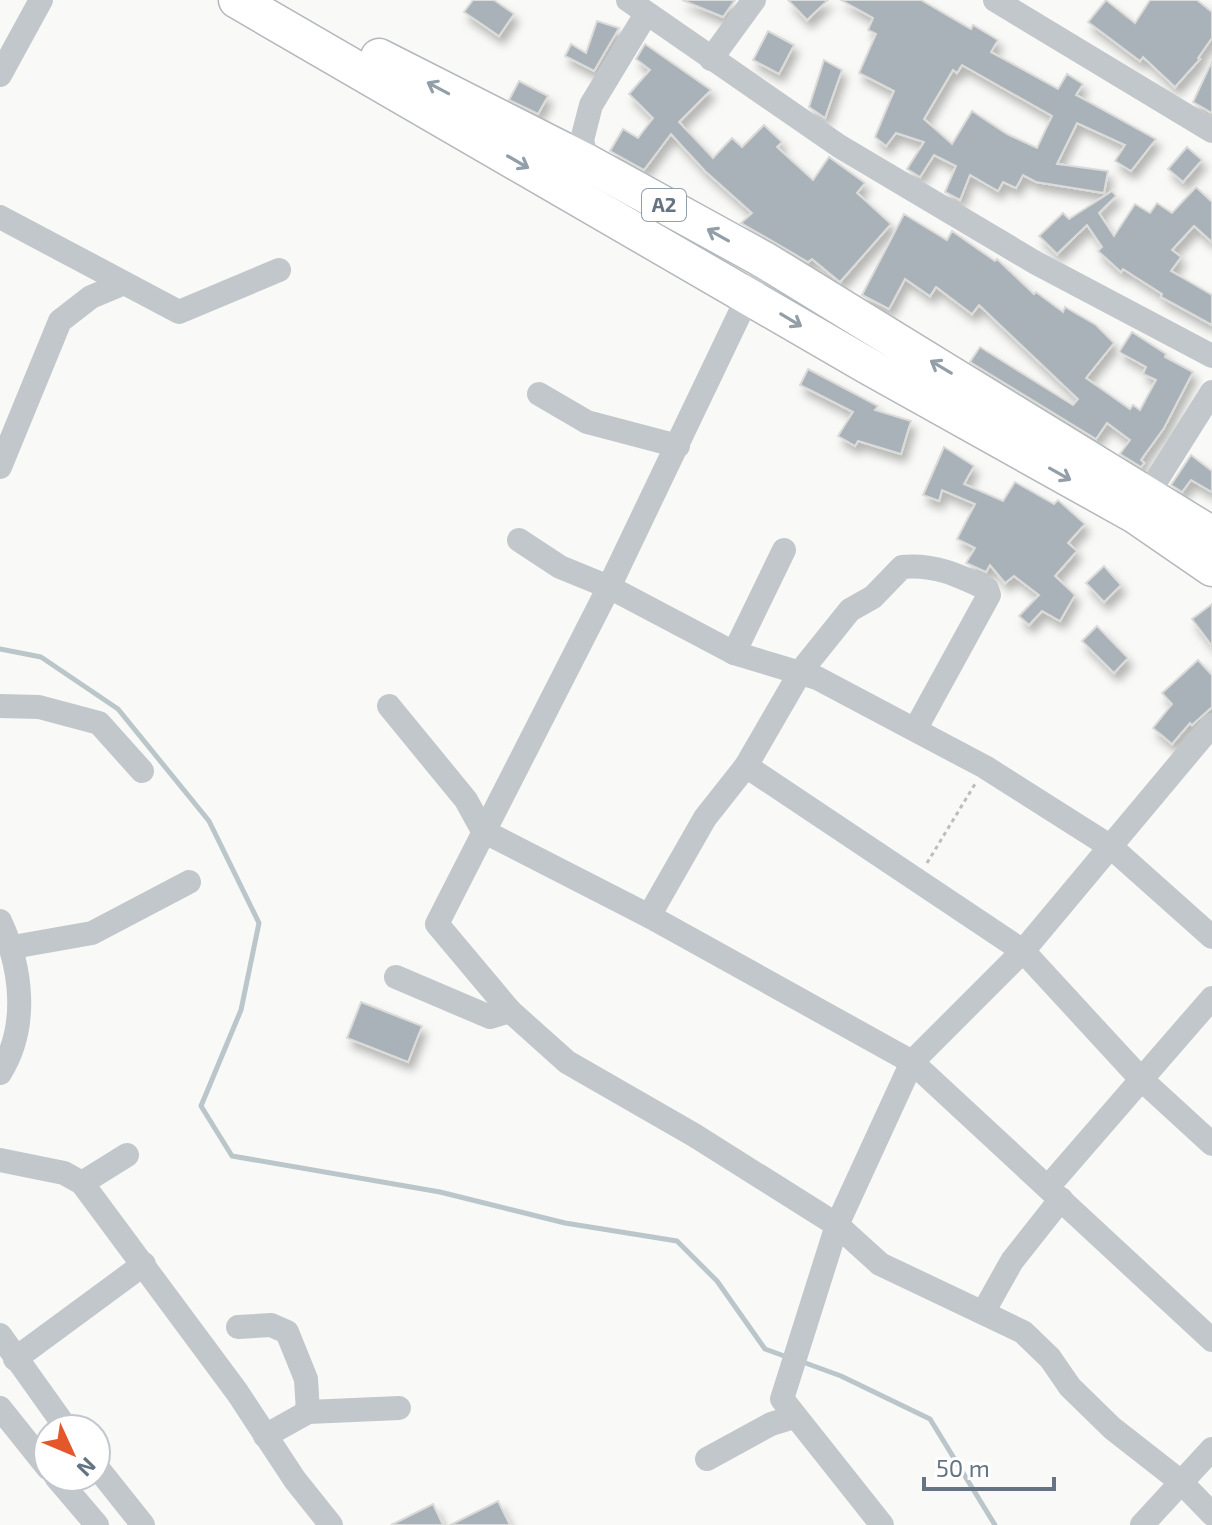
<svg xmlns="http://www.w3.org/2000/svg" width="1212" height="1525" font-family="'Exo 2',sans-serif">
	<defs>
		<filter id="shadow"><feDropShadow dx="4.5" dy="8" stdDeviation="4" flood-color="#0004"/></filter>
	</defs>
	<rect width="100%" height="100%" fill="#f9f9f7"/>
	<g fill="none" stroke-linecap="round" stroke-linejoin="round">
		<g stroke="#bac6ca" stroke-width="5">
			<polyline points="0,649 41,657 118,709 209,821 259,923 241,1010 201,1106 232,1156 440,1192 565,1223 677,1241 717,1281 765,1349 787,1357"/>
			<polyline points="800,1361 841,1376 930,1419 995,1525"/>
		</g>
	</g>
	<g fill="#a9b2b8" stroke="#dbdbd9" stroke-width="2" fill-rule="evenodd" filter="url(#shadow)">
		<polygon points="473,0 494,0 514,14 499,36 464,12"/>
		<polygon points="682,0 735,0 723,17"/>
		<polygon points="788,0 828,0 807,20"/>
		<path d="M841,0H921L971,29L973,25L998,40L991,52L1058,89L1067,74L1083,84L1076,95L1156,139L1131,171L1115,161L1125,145L1077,123L1057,164L1108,171L1104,193L1036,182L1023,175L1016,188L1003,182L998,191L970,175L960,200L945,192L956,166L934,155L920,177L907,169L924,142L896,133L886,146L875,137L894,91L859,73L876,34L868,30L873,18ZM962,65L1052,116L1037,148L1007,134L972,111L952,144L924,119L953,70L957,73Z"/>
		<polygon points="1106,0 1135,23 1150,0 1197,0 1212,12 1212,38 1198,58 1200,59 1175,87 1143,57 1140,61 1088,22"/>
		<polygon points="597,21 619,28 594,71 565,56 571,44 586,53"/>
		<polygon points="768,31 794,45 779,74 753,60"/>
		<polygon points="645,44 711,90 679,122 713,158 732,138 742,147 764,125 782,142 777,147 813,180 829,157 865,183 857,193 891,224 840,282 812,259 808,262 741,223 752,213 705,171 671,134 644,170 610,151 623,129 638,138 653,118 629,94 650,70 636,59"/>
		<polygon points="824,60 842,70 825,118 809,107"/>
		<polygon points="1212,61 1212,113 1193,102"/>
		<polygon points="519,81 548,96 538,114 509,100"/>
		<polygon points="1187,147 1202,160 1183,182 1168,169"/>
		<polygon points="1196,187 1212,202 1212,242 1194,226 1172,250 1181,257 1171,271 1212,295 1212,325 1161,297 1162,294 1123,269 1121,272 1098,251 1102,247 1087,225 1057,254 1039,236 1063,213 1069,219 1112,191 1116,196 1099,213 1114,236 1135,204 1150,213 1157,203 1172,213"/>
		<polygon points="904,214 947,240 952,231 995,261 997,259 1034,294 1036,292 1063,312 1065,307 1096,325 1114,343 1086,378 1130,409 1133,405 1140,410 1156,380 1143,374 1146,367 1119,352 1132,332 1166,354 1165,357 1193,372 1164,428 1141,460 1144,463 1141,467 1120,454 1130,440 1107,423 1096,439 970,362 980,347 1073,405 1078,399 979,305 972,314 936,287 930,296 905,279 889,309 862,295"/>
		<polygon points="808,369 878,406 875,410 911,421 901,454 858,441 855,446 838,436 853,412 800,385"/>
		<polygon points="944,447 974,466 964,484 1003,501 1015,482 1054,504 1058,500 1085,524 1068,543 1077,551 1055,576 1075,595 1060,621 1042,611 1029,625 1019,616 1039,595 1014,576 1005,583 990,565 986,572 966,563 975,548 957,539 975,504 942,490 939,501 923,495"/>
		<polygon points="1191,455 1212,471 1212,492 1191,480 1182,492 1171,485"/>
		<polygon points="1104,566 1121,585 1104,602 1086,583"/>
		<polygon points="1212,604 1212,646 1192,619"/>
		<polygon points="1097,626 1128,658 1114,673 1082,641"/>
		<polygon points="1198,660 1212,675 1212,707 1192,725 1190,723 1172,744 1153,728 1172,704 1162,693"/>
		<polygon points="361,1002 422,1026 408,1062 347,1038"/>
		<polygon points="498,1501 510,1525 450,1525"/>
		<polygon points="433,1504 443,1525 391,1525"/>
	</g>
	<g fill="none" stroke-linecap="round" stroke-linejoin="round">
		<defs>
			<g id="highway">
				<polyline points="237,0 868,366 1135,515 1212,568"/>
				<polyline points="379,57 588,163 766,261 1212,535"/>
			</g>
		</defs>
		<use href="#highway" stroke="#b3b8bc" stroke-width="39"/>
		<polyline stroke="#babec1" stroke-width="3" stroke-dasharray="4 4" stroke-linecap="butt" points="927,863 975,784"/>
		<g stroke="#c2c7cb" stroke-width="24">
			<polyline points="628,0 839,146 1036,263 1212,356"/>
			<polyline points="995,0 1212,131"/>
			<polyline points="711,59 754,0"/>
			<polyline points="0,75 41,0"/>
			<polyline points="589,170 582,140 591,105 646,14"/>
			<polyline points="0,217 179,312 279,270"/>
			<polyline points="753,286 609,587 437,924 510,1011 567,1062 694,1135 837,1225 880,1264 1023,1332 1050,1358 1070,1387 1112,1428 1181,1482 1212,1514"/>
			<polyline points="539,394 587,422 678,446"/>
			<polyline points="0,467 60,321 91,297 122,284"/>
			<polyline points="1139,508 1212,392"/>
			<polyline points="519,540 560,567 609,587 734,653 817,678 985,767 1111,847 1212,937"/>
			<polyline points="734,653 784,550"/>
			<polyline points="0,706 39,707 99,723 142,771"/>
			<polyline points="389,706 466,800 483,831 649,916 912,1062 1212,1340"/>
			<polyline points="746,766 1023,951 1141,1079 1212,1144"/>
			<path d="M649,916L705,818L746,766L801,671L850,610L873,597L902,567C935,564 958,575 987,589L989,595L916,728"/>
			<path d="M0,921C22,968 29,1027 0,1073"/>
			<polyline points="13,947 92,933 189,882"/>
			<polyline points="396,977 490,1017 510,1011"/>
			<polyline points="0,1160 64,1173 82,1183 237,1392 295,1480 331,1525"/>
			<polyline points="82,1183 127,1155"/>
			<polyline points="1048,1187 1212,998"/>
			<polyline points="984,1311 1012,1261 1061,1199"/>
			<polyline points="238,1327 271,1325 287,1332 306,1379 308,1412"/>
			<polyline points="0,1335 67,1429"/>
			<polyline points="15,1359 144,1264"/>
			<polyline points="0,1408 48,1468"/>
			<polyline points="265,1436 308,1412 399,1408"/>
			<polyline points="707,1459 771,1424 794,1417"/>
			<polyline points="96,1466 143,1525"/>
			<polyline points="56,1477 97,1525"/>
			<polyline points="882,1525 782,1399 837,1225 912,1062 1023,951 1212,725"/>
			<polyline points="1142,1525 1212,1449"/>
		</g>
		<use href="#highway" stroke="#fff" stroke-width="36"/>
	</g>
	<defs><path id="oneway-shaft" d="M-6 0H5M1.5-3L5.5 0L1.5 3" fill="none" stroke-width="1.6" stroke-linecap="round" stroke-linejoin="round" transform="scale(2)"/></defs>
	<g stroke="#929ea8">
		<use href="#oneway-shaft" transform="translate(438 88) rotate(-152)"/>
		<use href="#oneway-shaft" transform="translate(518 162) rotate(30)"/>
		<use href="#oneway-shaft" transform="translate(718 235) rotate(-151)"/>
		<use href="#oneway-shaft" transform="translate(791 320) rotate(31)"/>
		<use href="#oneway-shaft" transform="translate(941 367) rotate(-149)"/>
		<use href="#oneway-shaft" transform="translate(1060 474) rotate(29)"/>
	</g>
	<g text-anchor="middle" stroke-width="8" stroke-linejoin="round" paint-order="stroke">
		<rect fill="#fff" stroke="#929ea8" stroke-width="2" x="642" y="189" width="44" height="32" rx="6"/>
		<g font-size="20" font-weight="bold" fill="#647482">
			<text x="664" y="212">A2</text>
		</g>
	</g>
	<g transform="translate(72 1453) rotate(134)"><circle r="38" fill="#ffffff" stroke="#c1c7cd" stroke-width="2"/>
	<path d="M0-6L14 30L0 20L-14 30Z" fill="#e4572b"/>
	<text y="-12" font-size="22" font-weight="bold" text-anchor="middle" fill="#647482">N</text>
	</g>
	<path d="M924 1477v12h130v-12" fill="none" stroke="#647482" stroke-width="4"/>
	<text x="936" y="1477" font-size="24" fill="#647482" stroke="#ffffff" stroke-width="6" paint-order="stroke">50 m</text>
</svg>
